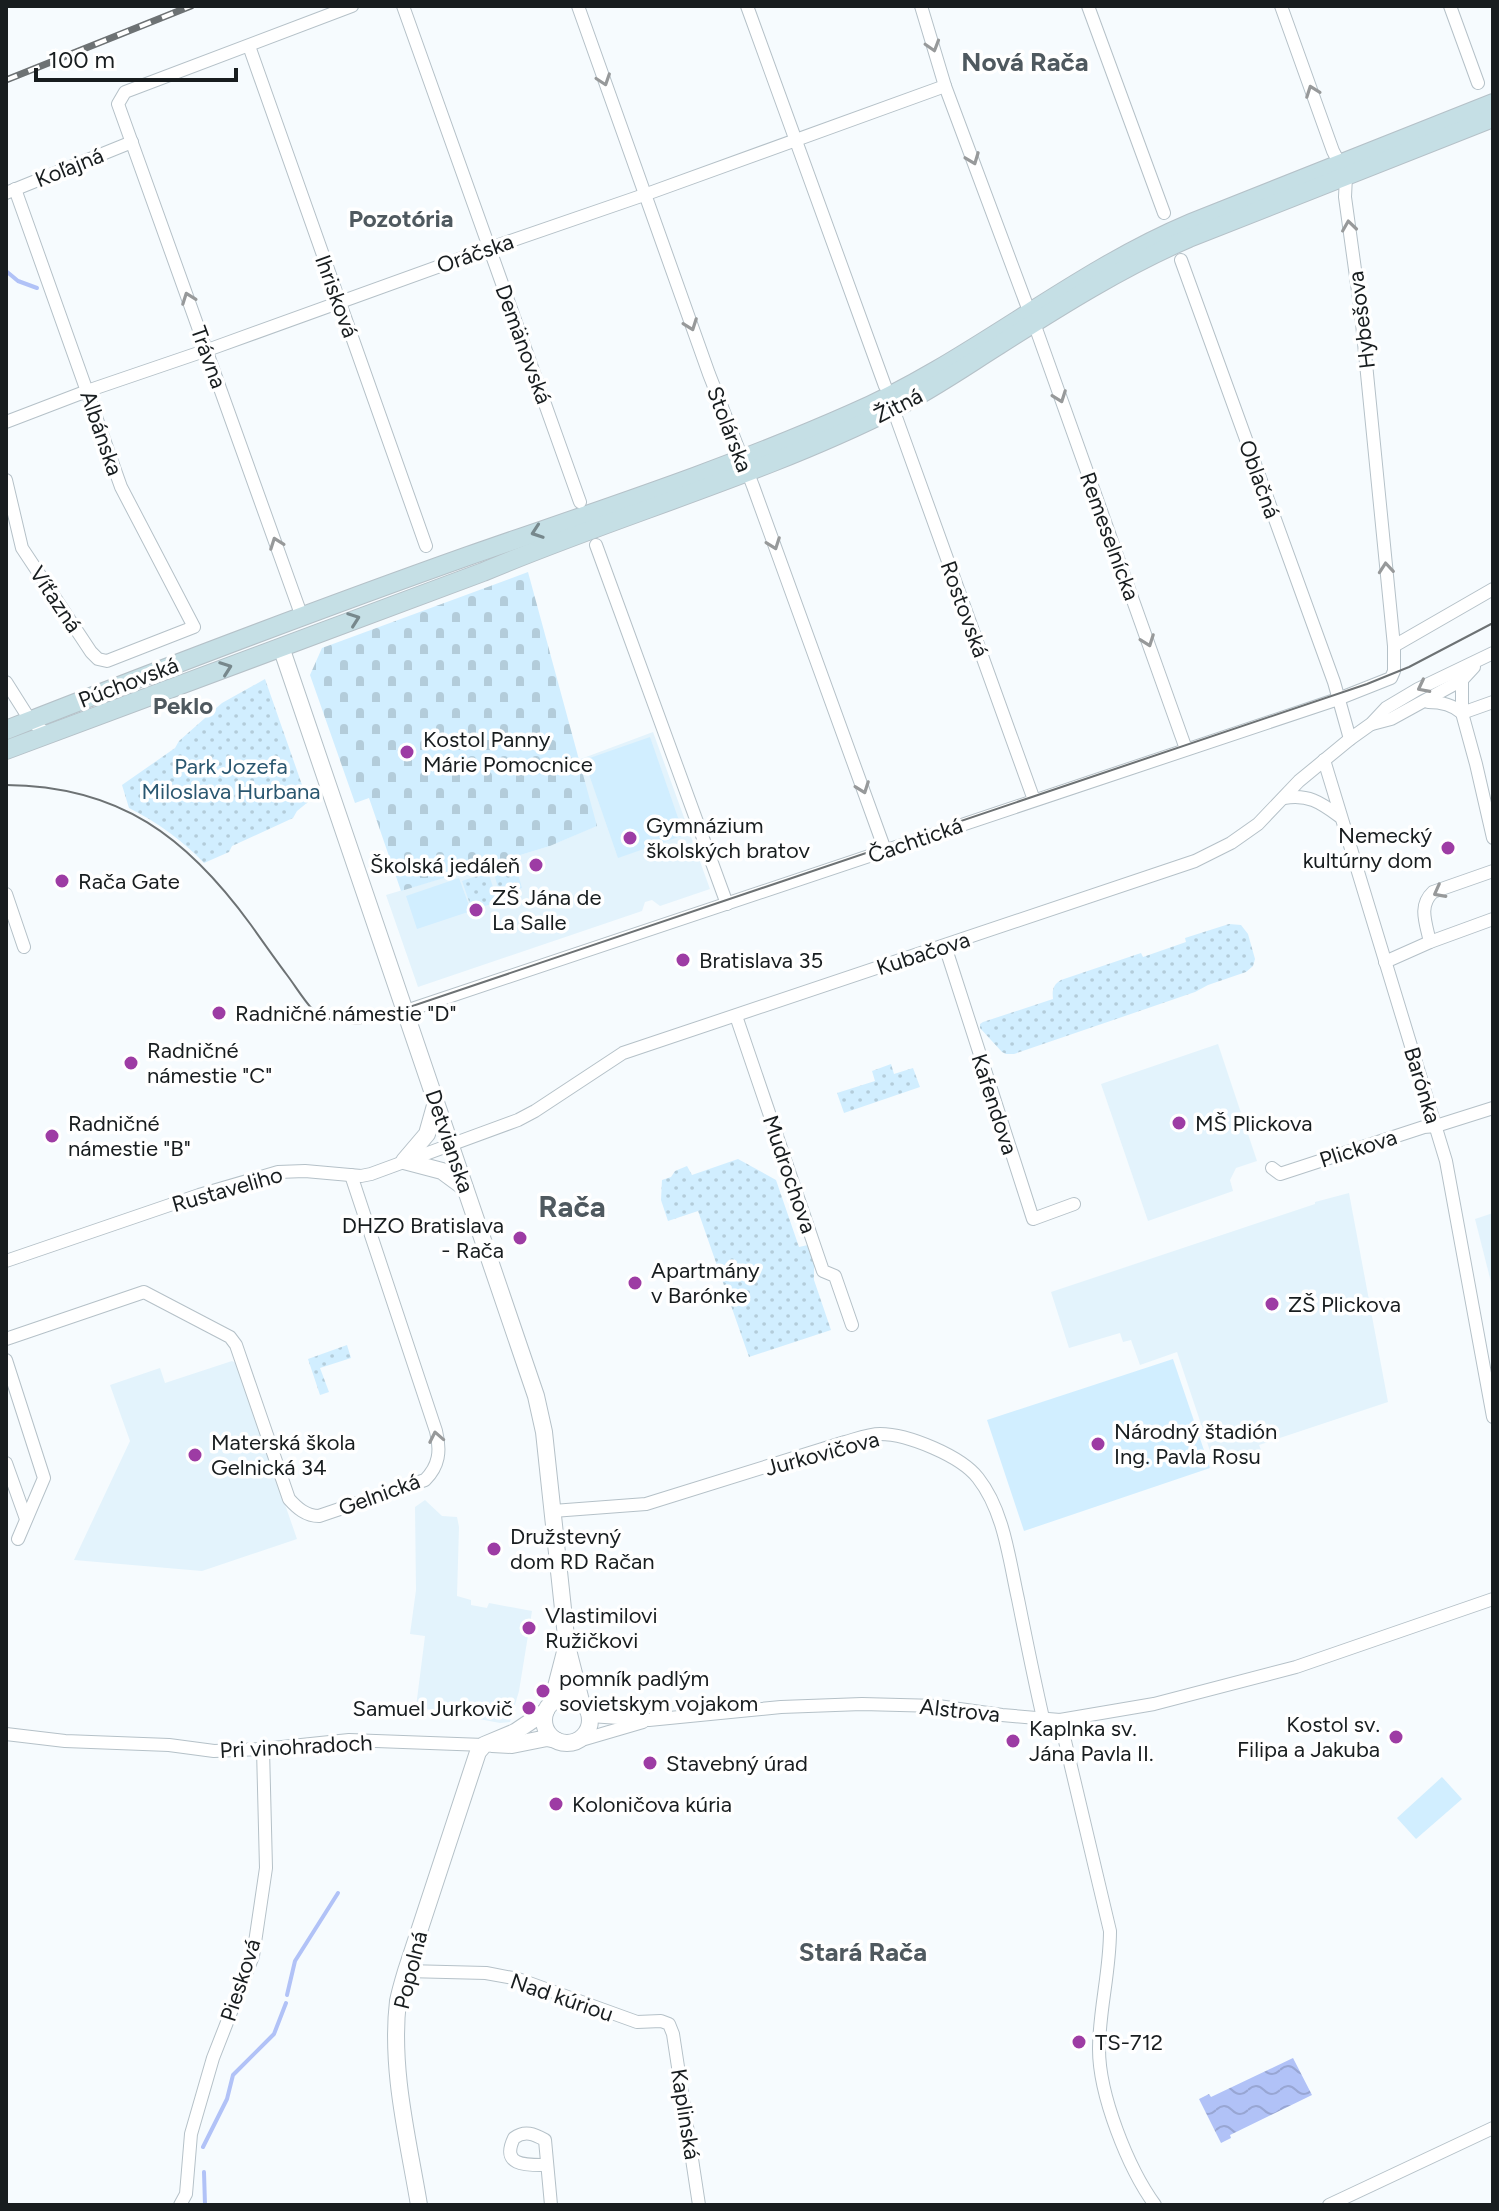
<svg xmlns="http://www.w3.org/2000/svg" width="1499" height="2211" font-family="Figtree,sans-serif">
	<defs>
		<pattern id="grass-dots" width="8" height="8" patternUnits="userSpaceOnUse" patternTransform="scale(2)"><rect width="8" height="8" fill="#d1eeff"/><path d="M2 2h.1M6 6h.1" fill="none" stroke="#b3ccda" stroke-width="1.8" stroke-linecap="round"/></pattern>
		<pattern id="cemetery-stones" width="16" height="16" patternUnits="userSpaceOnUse" patternTransform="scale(2)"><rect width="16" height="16" fill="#d1eeff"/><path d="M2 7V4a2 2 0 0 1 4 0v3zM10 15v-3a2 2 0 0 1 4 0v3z" fill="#b3ccda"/></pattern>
		<pattern id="water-waves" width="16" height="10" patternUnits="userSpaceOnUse" patternTransform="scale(2)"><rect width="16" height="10" fill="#b1c2f7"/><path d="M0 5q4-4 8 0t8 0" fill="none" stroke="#98a6d3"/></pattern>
	</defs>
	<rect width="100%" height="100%" fill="#f6fbfe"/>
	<g fill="#e3f3fc">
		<polygon points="653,732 710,889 660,906 652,900 645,902 642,911 418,987 386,895 550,846 596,826 578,760"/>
		<polygon points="1218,1044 1257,1161 1236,1168 1230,1180 1233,1191 1148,1221 1101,1084"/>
		<polygon points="1349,1193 1388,1402 1259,1445 1261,1450 1215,1466 1177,1352 1140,1365 1131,1340 1123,1342 1120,1333 1069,1348 1051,1292 1315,1204 1315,1202"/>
		<polygon points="1493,1213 1493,1290 1475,1219"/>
		<polygon points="232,1361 236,1363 297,1539 202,1571 74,1560 130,1441 110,1385 160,1368 165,1383"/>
		<polygon points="425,1500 442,1516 457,1517 459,1527 457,1596 471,1600 471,1605 487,1608 489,1603 532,1611 519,1691 510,1722 500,1723 416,1707 425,1636 410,1634 416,1590 415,1507"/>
	</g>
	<g fill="url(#grass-dots)">
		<path d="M265,679L308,802L297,811L293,818L232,846L229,852L204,863C182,840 157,822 129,808L122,785L175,748L179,741L222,703Z"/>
		<polygon points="514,860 522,888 500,894 492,867"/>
		<polygon points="488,872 498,902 472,910 462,881"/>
		<path d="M1229,924L1241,925L1248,934L1255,959L1253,966L1246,972L1208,985L1195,992L1014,1054H1006L1002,1052L980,1028V1024L983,1022L1053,999C1052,990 1053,985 1061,980L1141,953L1143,957L1186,942L1185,938Z"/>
		<polygon points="891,1064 894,1074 913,1068 920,1087 844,1113 837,1093 875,1081 872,1071"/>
		<polygon points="738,1159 776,1180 799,1247 808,1245 814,1264 814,1280 831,1330 749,1357 698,1211 668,1221 661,1200 662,1180 671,1177 675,1171 687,1166 692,1175"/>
		<polygon points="347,1345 351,1358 320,1368 329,1392 320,1395 308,1359"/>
	</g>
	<polygon fill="url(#cemetery-stones)" points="528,572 597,826 550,846 401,891 369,798 355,803 310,675 322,648"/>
	<g fill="#d1eeff">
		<polygon points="650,737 684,835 618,858 584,760"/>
		<polygon points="459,878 471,911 417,929 406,896"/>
		<polygon points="1173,1359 1210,1468 1024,1531 987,1420"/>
		<polygon points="1442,1777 1462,1799 1416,1839 1397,1818"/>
	</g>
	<polygon fill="url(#water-waves)" points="1293,2058 1312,2095 1230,2135 1231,2138 1221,2143 1199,2099 1209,2094 1211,2097"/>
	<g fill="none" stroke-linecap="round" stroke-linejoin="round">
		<g stroke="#b1c2f7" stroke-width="4">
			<polyline points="6,271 18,281 37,288"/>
			<polyline points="287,1995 295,1961 338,1893"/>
			<polyline points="203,2147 227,2099 233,2075 274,2034 286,2003"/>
			<polyline points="204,2172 205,2205"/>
		</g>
		<defs>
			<g id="minor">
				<polyline points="403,6 580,502"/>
				<polyline points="578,6 709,374 753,486 885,850"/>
				<polyline points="747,6 885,386"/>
				<polyline points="921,6 945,86 1029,311"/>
				<polyline points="1088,6 1164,213"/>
				<polyline points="1450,6 1478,83"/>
				<polyline points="249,46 426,546"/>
				<polyline points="6,193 132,142"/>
				<polyline points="1181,260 1334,682 1350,739"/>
				<polyline points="1034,323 1186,749"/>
				<polyline points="896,417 1034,800"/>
				<polyline points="6,422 87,391 213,348 490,248 644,195 945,86"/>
				<polyline points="6,480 22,548 91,652 98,659 107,661 194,627 121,487 15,189"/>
				<polyline points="596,545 727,904"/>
				<polyline points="302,617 118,104 125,92 352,6"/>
				<polyline points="1394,646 1493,589"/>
				<polyline points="1474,667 1462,680 1462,713 1476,764 1493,838"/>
				<polyline points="6,682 30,720 48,735"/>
				<path d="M1428,702C1441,702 1452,704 1462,713"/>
				<polyline points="1462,713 1493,702"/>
				<polyline points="1372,724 1391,719 1462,680"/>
				<polyline points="1324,760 1446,1161 1493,1417"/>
				<path d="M1284,798C1308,794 1320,802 1339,816"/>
				<polyline points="6,894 24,947"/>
				<path d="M1430,942C1426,923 1418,906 1433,892L1493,871"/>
				<polyline points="945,946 1033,1219 1074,1204"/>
				<polyline points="1385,962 1430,942 1493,919"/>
				<polyline points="406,1011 1338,699 1391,678 1394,671 1394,646 1361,313 1345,197 1346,176 1333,151 1281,6"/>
				<polyline points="736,1016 823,1271 835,1276 852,1325"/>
				<polyline points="1272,1168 1280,1174 1424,1127 1436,1126 1493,1108"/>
				<polyline points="6,1261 199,1195 278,1172 305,1171 361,1176 371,1174 518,1120 535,1111 623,1053 1195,861 1231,843 1258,824 1299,781 1350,739 1371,724 1386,708 1418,689 1493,653"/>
				<path d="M6,1339L144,1292L230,1337L236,1345L289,1499C297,1508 306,1516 319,1516L425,1480C439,1466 441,1451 436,1431L351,1175"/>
				<polyline points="6,1360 44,1478 18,1539"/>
				<polyline points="6,1463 26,1519"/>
				<path d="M553,1511L646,1504L845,1442C856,1439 869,1434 880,1434C908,1434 961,1456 978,1478C1004,1511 1009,1559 1018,1599C1026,1639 1034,1679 1043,1718"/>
				<polyline points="590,1716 649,1720 781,1707 862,1704 938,1706 1002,1715 1060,1720 1154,1704 1296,1667 1493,1599"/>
				<path d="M1060,1720L1110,1931C1110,1972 1099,2010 1099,2049C1099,2095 1128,2168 1155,2205"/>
				<polyline points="6,1734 65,1741 169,1745 214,1751 263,1749 349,1740 484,1745"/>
				<polyline points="578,1741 643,1722"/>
				<polyline points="406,1971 486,1973 518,1979 637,2022 661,2021 669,2024 673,2034 699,2205"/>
				<path d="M547,2165C528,2165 500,2167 514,2138C525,2130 534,2134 545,2140L551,2205"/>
				<polyline points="180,2205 186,2194 191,2134 213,2058 253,1956 266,1868 263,1749"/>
				<polyline points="1329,2205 1493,2128"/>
			</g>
			<g id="tertiary">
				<polyline points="281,647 536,1396 544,1432 567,1646 581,1701"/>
				<polyline points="436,1102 427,1134 404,1161 442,1171 465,1188"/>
				<circle cx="567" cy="1720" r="23"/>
				<polyline points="552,1702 566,1648"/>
				<polyline points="492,1744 512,1745 547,1738 556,1740"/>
				<path d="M419,2205C408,2139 390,2069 398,2001C400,1991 403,1981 406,1971L478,1752L484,1745L515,1732L546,1711"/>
			</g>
			<g id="secondary">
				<path d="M6,730C159,670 313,611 468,556C597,511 727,469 851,414C971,362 1070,274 1191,223L1493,103"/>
				<path d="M6,750L483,572C618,515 764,474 895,408C931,390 964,367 999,345C1060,306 1122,267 1189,238L1493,118"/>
			</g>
		</defs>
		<use href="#minor" stroke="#b5c1c8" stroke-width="14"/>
		<use href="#tertiary" stroke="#b5c1c8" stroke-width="18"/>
		<use href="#secondary" stroke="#b5c1c8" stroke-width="20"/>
		<use href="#minor" stroke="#fff" stroke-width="12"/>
		<use href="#tertiary" stroke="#fff" stroke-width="16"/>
		<use href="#secondary" stroke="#c5dfe5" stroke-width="18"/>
		<path stroke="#6d7274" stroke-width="2" d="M6,785C120,786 187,837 251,925C263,942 275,959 287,975C296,987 303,999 313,1010C328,1021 343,1024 362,1023L1367,684L1409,667L1493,623"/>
		<defs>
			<polyline id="rail" points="6,80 191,6"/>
		</defs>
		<use href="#rail" stroke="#6d7274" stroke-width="7"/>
		<use href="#rail" stroke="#fff" stroke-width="4" stroke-dasharray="12" stroke-linecap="butt"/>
	</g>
	<defs><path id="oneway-chevron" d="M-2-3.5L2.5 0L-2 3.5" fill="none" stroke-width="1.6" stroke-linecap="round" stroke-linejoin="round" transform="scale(2)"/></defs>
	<g stroke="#97999a">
		<use href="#oneway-chevron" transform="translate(933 46) rotate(73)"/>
		<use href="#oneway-chevron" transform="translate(604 80) rotate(71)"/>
		<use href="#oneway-chevron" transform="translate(1312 91) rotate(-110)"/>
		<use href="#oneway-chevron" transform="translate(973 159) rotate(69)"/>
		<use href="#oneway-chevron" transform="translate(1349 226) rotate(-98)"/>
		<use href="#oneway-chevron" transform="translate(188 298) rotate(-110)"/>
		<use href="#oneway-chevron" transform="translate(691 325) rotate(70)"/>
		<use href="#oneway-chevron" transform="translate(1060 397) rotate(70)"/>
		<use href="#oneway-chevron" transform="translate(276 543) rotate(-110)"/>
		<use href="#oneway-chevron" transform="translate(774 544) rotate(70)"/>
		<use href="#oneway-chevron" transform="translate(1386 568) rotate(-95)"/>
		<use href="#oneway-chevron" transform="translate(1148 641) rotate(70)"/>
		<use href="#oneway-chevron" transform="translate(1423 687) rotate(153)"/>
		<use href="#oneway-chevron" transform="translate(863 788) rotate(70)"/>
		<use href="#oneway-chevron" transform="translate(1439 892) rotate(152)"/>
		<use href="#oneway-chevron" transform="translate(436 1437) rotate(-101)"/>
	</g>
	<g stroke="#77888c">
		<use href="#oneway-chevron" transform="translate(537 532) rotate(161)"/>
		<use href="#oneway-chevron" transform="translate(354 619) rotate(-20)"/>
		<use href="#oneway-chevron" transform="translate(226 668) rotate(-20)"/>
	</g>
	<g fill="#9d3ca4" stroke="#fff" stroke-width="3">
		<circle cx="407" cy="752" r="8"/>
		<circle cx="630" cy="838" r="8"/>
		<circle cx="1448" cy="848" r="8"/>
		<circle cx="536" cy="865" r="8"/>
		<circle cx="62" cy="881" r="8"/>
		<circle cx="476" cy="910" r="8"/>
		<circle cx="683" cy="960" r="8"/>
		<circle cx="219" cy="1013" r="8"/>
		<circle cx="131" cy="1063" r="8"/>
		<circle cx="1179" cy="1123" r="8"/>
		<circle cx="52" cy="1136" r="8"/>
		<circle cx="520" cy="1238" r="8"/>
		<circle cx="635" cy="1283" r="8"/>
		<circle cx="1272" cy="1304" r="8"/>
		<circle cx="1098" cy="1444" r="8"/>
		<circle cx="195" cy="1455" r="8"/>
		<circle cx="494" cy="1549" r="8"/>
		<circle cx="529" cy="1628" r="8"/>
		<circle cx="543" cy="1691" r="8"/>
		<circle cx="529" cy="1708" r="8"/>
		<circle cx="1396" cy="1737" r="8"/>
		<circle cx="1013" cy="1741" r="8"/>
		<circle cx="650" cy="1763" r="8"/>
		<circle cx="556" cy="1804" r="8"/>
		<circle cx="1079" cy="2042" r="8"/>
	</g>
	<g text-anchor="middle" stroke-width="7" stroke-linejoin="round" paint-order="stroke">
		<g font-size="22" fill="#181d1f" stroke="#fff">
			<text transform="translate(69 167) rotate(-22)" y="8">Koľajná</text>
			<text transform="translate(475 253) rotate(-19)" y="8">Oráčska</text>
			<text transform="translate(337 296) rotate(70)" y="8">Ihrisková</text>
			<text transform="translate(1361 320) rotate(-97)" y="8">Hybešova</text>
			<text transform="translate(524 344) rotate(70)" y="8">Demänovská</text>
			<text transform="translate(209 357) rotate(70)" y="8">Trávna</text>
			<text transform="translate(898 405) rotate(-27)" y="8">Žitná</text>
			<text transform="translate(730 429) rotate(69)" y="8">Stolárska</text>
			<text transform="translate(102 433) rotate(71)" y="8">Albánska</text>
			<text transform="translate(1260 479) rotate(70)" y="8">Oblačná</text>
			<text transform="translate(1110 536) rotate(70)" y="8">Remeselnícka</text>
			<text transform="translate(56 599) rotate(56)" y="8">Víťazná</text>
			<text transform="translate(965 609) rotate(70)" y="8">Rostovská</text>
			<text transform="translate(128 682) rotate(-21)" y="8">Púchovská</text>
			<text transform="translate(915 840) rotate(-19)" y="8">Čachtická</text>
			<text transform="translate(923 953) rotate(-18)" y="8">Kubačova</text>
			<text transform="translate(1423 1085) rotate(73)" y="8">Barónka</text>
			<text transform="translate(995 1104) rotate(72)" y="8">Kafendova</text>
			<text transform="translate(450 1141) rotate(71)" y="8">Detvianska</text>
			<text transform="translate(1358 1148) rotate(-18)" y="8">Plickova</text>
			<text transform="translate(790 1174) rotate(71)" y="8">Mudrochova</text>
			<text transform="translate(227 1189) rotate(-16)" y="8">Rustaveliho</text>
			<text transform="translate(822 1453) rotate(-15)" y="8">Jurkovičova</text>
			<text transform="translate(379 1494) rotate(-20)" y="8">Gelnická</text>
			<text transform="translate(960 1710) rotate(6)" y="8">Alstrova</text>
			<text transform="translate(296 1746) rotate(-3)" y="8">Pri vinohradoch</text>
			<text transform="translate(410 1970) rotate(-76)" y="8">Popolná</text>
			<text transform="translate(240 1980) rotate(-72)" y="8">Piesková</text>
			<text transform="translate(562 1997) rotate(19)" y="8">Nad kúriou</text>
			<text transform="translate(686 2114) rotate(81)" y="8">Kaplinská</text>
		</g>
		<g font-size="22" fill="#181d1f" stroke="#fff" text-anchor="start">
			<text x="423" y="747">Kostol Panny<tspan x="423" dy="25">Márie Pomocnice</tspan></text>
			<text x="646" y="833">Gymnázium<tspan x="646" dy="25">školských bratov</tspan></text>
			<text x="1432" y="843" text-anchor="end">Nemecký<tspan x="1432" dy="25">kultúrny dom</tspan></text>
			<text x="520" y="873" text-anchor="end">Školská jedáleň</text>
			<text x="78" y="889">Rača Gate</text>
			<text x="492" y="905">ZŠ Jána de<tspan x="492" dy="25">La Salle</tspan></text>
			<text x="699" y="968">Bratislava 35</text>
			<text x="235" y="1021">Radničné námestie "D"</text>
			<text x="147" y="1058">Radničné<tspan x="147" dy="25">námestie "C"</tspan></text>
			<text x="68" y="1131">Radničné<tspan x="68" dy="25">námestie "B"</tspan></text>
			<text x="1195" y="1131">MŠ Plickova</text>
			<text x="504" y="1233" text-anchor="end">DHZO Bratislava<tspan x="504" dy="25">- Rača</tspan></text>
			<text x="651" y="1278">Apartmány<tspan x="651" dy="25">v Barónke</tspan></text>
			<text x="1288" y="1312">ZŠ Plickova</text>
			<text x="1114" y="1439">Národný štadión<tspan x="1114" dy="25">Ing. Pavla Rosu</tspan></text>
			<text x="211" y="1450">Materská škola<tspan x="211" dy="25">Gelnická 34</tspan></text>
			<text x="510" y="1544">Družstevný<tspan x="510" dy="25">dom RD Račan</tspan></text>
			<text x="545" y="1623">Vlastimilovi<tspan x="545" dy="25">Ružičkovi</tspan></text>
			<text x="559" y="1686">pomník padlým<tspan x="559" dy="25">sovietskym vojakom</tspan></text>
			<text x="513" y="1716" text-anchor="end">Samuel Jurkovič</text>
			<text x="1380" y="1732" text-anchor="end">Kostol sv.<tspan x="1380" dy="25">Filipa a Jakuba</tspan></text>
			<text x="1029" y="1736">Kaplnka sv.<tspan x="1029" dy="25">Jána Pavla II.</tspan></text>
			<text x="666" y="1771">Stavebný úrad</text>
			<text x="572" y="1812">Koloničova kúria</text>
			<text x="1095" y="2050">TS-712</text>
		</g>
		<g font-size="22" fill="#2a5770" stroke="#fff">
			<text x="231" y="774">Park Jozefa<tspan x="231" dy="25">Miloslava Hurbana</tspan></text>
		</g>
		<g font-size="24" font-weight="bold" fill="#4f595f" stroke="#fff">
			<text x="401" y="227">Pozotória</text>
			<text x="183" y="714">Peklo</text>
		</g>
		<g font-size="26" font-weight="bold" fill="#4f595f" stroke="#fff">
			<text x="1025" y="71">Nová Rača</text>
			<text x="863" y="1961">Stará Rača</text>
		</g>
		<g font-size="30" font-weight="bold" fill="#4f595f" stroke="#fff">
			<text x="572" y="1217">Rača</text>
		</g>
	</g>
	<rect width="1499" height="2211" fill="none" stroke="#181d1f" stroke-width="16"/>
	<path d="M36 68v12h200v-12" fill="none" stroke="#181d1f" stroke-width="4"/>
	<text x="48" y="68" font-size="24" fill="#181d1f" stroke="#ffffff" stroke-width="6" paint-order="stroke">100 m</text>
</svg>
